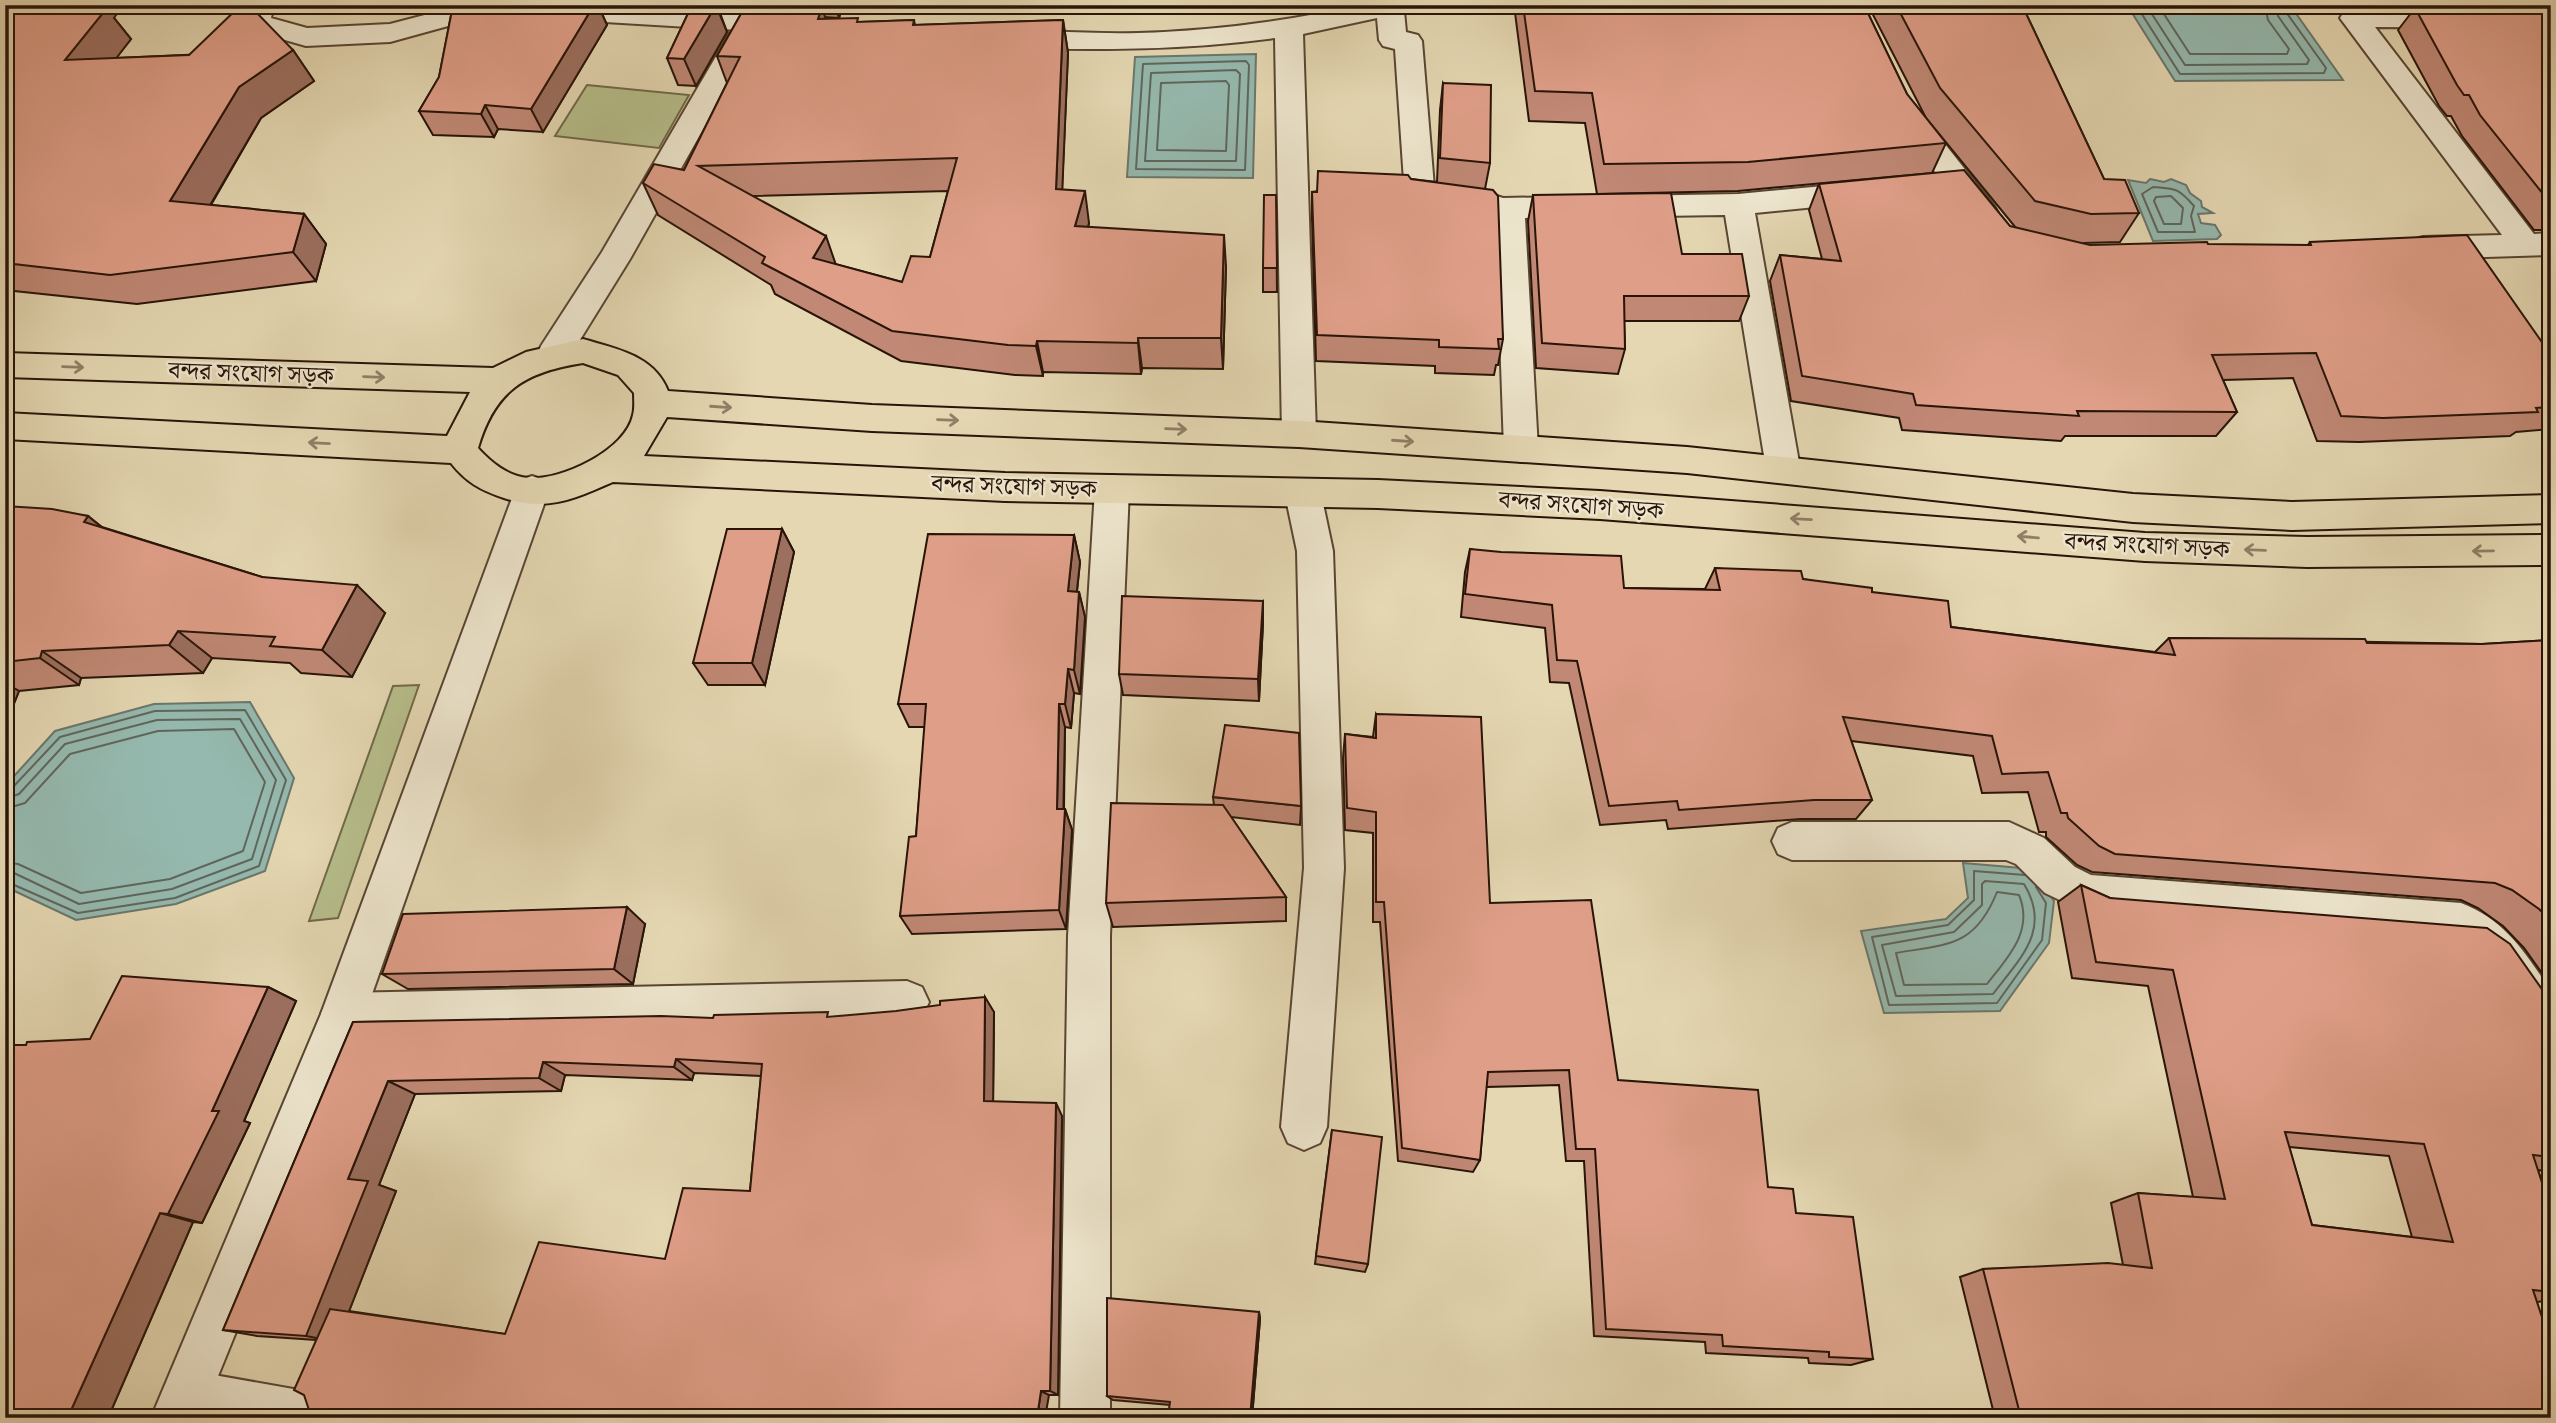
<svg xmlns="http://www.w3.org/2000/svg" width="2556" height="1423" font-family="'Gentium Book Plus','Noto Serif Bengali',serif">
	<rect width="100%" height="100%" fill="#e4d7b2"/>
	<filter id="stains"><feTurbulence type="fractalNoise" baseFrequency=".00286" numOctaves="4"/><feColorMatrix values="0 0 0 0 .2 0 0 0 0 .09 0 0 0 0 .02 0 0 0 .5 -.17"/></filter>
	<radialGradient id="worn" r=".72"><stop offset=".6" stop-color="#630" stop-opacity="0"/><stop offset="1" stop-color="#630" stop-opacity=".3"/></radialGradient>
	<g fill="#b6be8b" stroke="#70694a" stroke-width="2">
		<polygon points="587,85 689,95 659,148 555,136"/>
		<polygon points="419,685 338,918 309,921 393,686"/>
	</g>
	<g fill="#95b9af" stroke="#6a776c" stroke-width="2">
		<polygon points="2127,5 2290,5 2343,80 2175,81"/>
		<polygon points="1256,54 1253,178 1127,177 1135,57"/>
		<polygon points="2150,179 2164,182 2171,179 2186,185 2190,193 2201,201 2202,207 2213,213 2198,214 2201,223 2215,225 2221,235 2217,239 2153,241 2128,180 2146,183"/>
		<polygon points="250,702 294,778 265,871 176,904 76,920 6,887 5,786 55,731 154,704"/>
		<polygon points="1963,863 2033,869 2054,901 2049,943 2000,1011 1884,1013 1861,931 1946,919 1968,898"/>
	</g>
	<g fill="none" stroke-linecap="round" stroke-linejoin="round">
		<g stroke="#5f665c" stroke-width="2">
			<polyline points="2136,5 2180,74 2324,73 2326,68 2286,12 2284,5"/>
			<polyline points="2146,5 2185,65 2307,64 2309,60 2278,16 2276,5"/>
			<polyline points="2158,5 2190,54 2287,54 2289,49 2268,20 2265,5"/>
			<polygon points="1246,61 1249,65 1245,170 1136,169 1143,64"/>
			<polygon points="1236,70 1240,74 1236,161 1145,161 1151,73"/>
			<polygon points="1226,81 1229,85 1226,151 1157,150 1161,83"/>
			<path d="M2153,187C2177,189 2178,188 2194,206L2191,216L2195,232H2158L2142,194Z"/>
			<polygon points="2171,196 2183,208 2181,224 2164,224 2154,201 2156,197"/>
			<polyline points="5,790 13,787 60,737 155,711 245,710 286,780 259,866 175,898 78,913 5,881"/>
			<polyline points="5,799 19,794 65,744 157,720 240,719 276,780 252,859 172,889 79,904 14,873 5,872"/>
			<polyline points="5,809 25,803 70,754 158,731 234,729 265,782 243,851 170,879 81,893 18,864 5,862"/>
			<polyline points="2025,875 1974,871 1974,900 1948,925 1872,937 1889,1005 1997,1003 2042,940 2046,903 2036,887"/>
			<path d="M1985,881L2024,884C2052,930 2020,958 1993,994L1896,996L1882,945L1954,932L1982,905V884Z"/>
			<path d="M1997,892L2019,895C2034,931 2008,957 1987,984L1904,985L1896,953C1948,944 1975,947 1997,892Z"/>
		</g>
		<defs>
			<g id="minor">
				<polygon points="246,5 274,5 271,18 307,28 390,24 463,5 605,5 787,15 797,18 801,24 797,30 787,33 488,15 390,42 306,46 246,29 242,23"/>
				<path d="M1361,5H1408L1404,11L1406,32L1418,35L1422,41L1434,187L1484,192L1503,198L1738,194L1866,182L1877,185L1881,192L1877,199L1866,202L1755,213L1800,468L1795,478L1783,481L1771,478L1766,468L1725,215L1525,218L1538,449L1533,458L1521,462L1509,458L1504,449L1496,222L1490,215L1481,212L1409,203L1405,196L1395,49L1383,46L1379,40L1377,18L1303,34L1316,434L1311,443L1299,447L1287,443L1282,434L1275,38C1185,50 1106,50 1015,48L1005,45L1001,39L1005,33L1015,30C1056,31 1097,34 1138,33C1213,31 1288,21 1361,5Z"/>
				<polygon points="2354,10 2551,12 2551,28 2375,27 2534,234 2551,233 2551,255 2423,259 2412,256 2407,248 2412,240 2423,237 2502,235 2340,18 2344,12"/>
				<polygon points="1908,108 1918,110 1994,206 1998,213 1994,220 1983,223 1972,220 1898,124 1893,117 1898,110"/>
				<polygon points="1112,475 1124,479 1129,489 1110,936 1110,1418 1060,1418 1068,936 1095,489 1100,479"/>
				<polygon points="1303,480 1315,484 1321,494 1333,551 1344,868 1327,1127 1320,1143 1304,1150 1288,1143 1281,1127 1304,868 1297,551 1285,494 1291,484"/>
				<path d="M1792,822H2009L2044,838L2075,867L2091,875L2461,903C2505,920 2524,951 2549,988C2554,994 2551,1028 2551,1037L2536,1031L2515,1015L2477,958L2454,942L2087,913L2045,893L2016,864L2006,860H1792L1778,854L1772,841L1778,828Z"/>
				<polygon points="907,981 922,987 929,1002 922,1017 907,1023 343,1035 328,1029 321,1014 328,999 343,993"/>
				<polygon points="186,1370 316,1393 334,1400 341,1418 181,1418 169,1412 161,1395 169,1378"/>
			</g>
			<g id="tertiary">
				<polygon points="746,5 773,5 630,259 565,364 553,367 541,364 537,355 541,346 602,252"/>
				<polygon points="532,476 544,480 549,490 365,1014 201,1418 151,1418 321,1014 515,490 520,480"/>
			</g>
			<path id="trunk" d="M583,339C616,349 654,355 668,391L872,405L1299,421L1687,447L2133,494L2292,502L2551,495V523L2292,530L2133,522L1687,473L1299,447L872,431L667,417L644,456L1005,473L1378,480L1600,491L2145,533L2307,537L2551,535V565L2307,567L2145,561L1600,519L1378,508L1005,501L613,482C574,499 546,512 504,498C480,490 466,482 451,463L5,439V413L447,436L470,392L5,377V353L493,368L526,352ZM583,363L618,375L634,393C634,400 635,408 633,415C626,450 561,481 528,478C507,476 491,462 478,448C495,390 525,372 583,363Z"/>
		</defs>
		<use href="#minor" stroke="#584532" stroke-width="4"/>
		<use href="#tertiary" stroke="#584532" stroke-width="4"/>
		<use href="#trunk" stroke="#291408" stroke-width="4"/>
		<use href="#minor" fill="#ede5cd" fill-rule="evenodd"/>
		<use href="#tertiary" fill="#ede5cd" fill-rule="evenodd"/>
		<use href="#trunk" fill="#e4d7b2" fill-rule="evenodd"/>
	</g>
	<g fill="#c08875" stroke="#291408" stroke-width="2" fill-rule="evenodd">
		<polygon points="5,5 114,18 131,39 116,58 293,50 314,81 261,118 211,205 304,214 326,244 316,281 137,304 5,290"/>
		<polygon points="298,5 452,5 420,13 338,11"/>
		<polygon points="453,5 598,5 607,25 543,132 498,129 494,137 433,135 419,111 439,77"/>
		<polygon points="692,5 743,5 739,11 719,10 727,32 696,86 678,85 667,58"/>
		<path d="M746,5H843L839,18L825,17L826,19L859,22L914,20L915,25L1063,20L1068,53L1062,190L1089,223L1088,227L1226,266L1223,369L1142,368L1141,374L1043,372V376L1015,375L901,361L775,294L771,285L658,215L643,183L684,170L727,83L717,56ZM948,191L930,257L902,282L835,264L753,196Z"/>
		<polygon points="1224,5 1272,5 1271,13 1224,11"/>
		<polygon points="1514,5 1864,5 1907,94 1946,143 1932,173 1738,191 1597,194 1585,123 1529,121"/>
		<polygon points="1868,5 2022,5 2104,179 2139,213 2120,242 2083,243 2090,245 2308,245 2310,242 2551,355 2551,429 2516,432 2510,436 2359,442 2317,441 2293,378 2223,380 2237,412 2216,436 2065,436 2061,441 1902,430 1899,418 1791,401 1770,281 1780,255 1822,259 1809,210 1819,184 2016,228 1926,118"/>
		<polygon points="2445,5 2551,5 2551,230 2534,230 2462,136 2451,116 2447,116 2439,106 2398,30 2415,8 2447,8"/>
		<polygon points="1443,83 1490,163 1485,189 1503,339 1498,365 1496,365 1494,375 1435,373 1435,366 1316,361 1312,219 1312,192 1411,179 1437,182 1440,110"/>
		<polygon points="1276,195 1277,292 1263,292 1263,268"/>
		<polygon points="1533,195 1682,254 1749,296 1739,321 1624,321 1625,349 1618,374 1536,368 1528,221"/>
		<polygon points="5,506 88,516 102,527 262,577 385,613 352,677 301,673 290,663 212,658 203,673 81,678 79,685 19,691 9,716 5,717"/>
		<polygon points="782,529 794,552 765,685 708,685 693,663"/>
		<polygon points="1074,535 1080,562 1077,592 1079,592 1085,617 1080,694 1074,693 1071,728 1065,727 1064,809 1065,809 1072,830 1066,929 912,934 900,916 916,836 925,727 909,727 898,704"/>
		<polygon points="1470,549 1624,588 1705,589 1715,568 1803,579 1872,592 1951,627 2155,652 2169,638 2482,644 2551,640 2551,986 2524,948 2503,926 2478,908 2461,900 2092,872 2077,865 2046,837 2046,832 2039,832 2028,792 1982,793 1973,756 1851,741 1872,800 1856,819 1800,819 1668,829 1666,820 1600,825 1569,683 1550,682 1545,628 1461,617 1465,572"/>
		<polygon points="1263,601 1263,623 1259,701 1123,695 1119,674"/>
		<polygon points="1376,714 1490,903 1618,1080 1768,1187 1796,1213 1873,1359 1851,1365 1809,1363 1808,1358 1706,1353 1705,1342 1594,1336 1584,1161 1566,1161 1559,1085 1486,1087 1480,1160 1473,1172 1398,1161 1380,922 1373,922 1373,833 1345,830 1343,758 1345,734 1373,737"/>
		<polygon points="1213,797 1301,806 1300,825 1231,817 1286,897 1286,921 1113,927 1106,903 1214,805"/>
		<path d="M2081,885L2110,898L2551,1002V1172L2538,1170L2551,1210V1300L2537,1302L2551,1418H1995L1960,1277L1983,1269L2123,1265L2111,1203L2138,1193L2193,1197L2148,986L2072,978L2058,902ZM2289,1147L2389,1156L2412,1237L2312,1225Z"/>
		<polygon points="645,924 633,984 408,989 382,974"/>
		<polygon points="268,987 296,1001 244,1121 250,1123 202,1223 193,1222 108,1418 70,1418 5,1413 26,1045 90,1039"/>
		<path d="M994,1012L993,1102L1062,1116L1058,1395H1049L311,1416L316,1340L257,1336L223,1330L353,1022L832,1017ZM694,1073L761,1076L750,1191L665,1259L505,1334L349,1311L396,1191L379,1185L415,1094L561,1091L565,1075L692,1080Z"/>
		<polygon points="1332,1130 1368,1264 1365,1272 1315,1264"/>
		<polygon points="1259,1312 1260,1319 1252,1418 1168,1418 1170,1405 1113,1400 1107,1396"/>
	</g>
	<g fill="#9c6f5f" stroke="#291408" stroke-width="2">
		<polygon points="78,5 123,5 114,18 131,39 91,91 65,60"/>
		<polygon points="416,5 452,5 420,13"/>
		<polygon points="594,5 598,5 607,25 543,132 531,109"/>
		<polygon points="716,5 727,32 696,86 684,59"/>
		<polygon points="737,5 743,5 739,11"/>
		<polygon points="835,5 843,5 839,18"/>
		<polygon points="822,7 832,40 818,19"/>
		<polygon points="1063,20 1068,53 1061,221 1056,189"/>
		<polygon points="293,50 314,81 261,118 195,231 170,201 239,87"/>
		<polygon points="485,105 498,129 494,137 481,114"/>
		<polygon points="1085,191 1089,223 1080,258 1075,226"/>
		<polygon points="304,214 326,244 316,281 293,252"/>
		<polygon points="1224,235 1226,266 1223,369 1221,338"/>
		<polygon points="826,236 837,268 813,258"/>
		<polygon points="1138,338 1142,368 1141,374 1138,343"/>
		<polygon points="1037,341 1043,372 1043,376 1036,346"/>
		<polygon points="88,516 123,545 84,522"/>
		<polygon points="782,529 794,552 765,685 752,663"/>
		<polygon points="1074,535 1080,562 1074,617 1068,591"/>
		<polygon points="357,585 385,613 352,677 322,650"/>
		<polygon points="1079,592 1085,617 1080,694 1074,670"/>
		<polygon points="1263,601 1263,623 1259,701 1258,679"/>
		<polygon points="178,631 212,658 203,673 169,645"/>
		<polygon points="42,651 81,678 79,685 40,658"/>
		<polygon points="1068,669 1074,693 1071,728 1065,704"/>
		<polygon points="5,683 19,691 9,716 5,714"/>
		<polygon points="1059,704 1065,727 1063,830 1057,809"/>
		<polygon points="1065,809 1072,830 1066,929 1059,910"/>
		<polygon points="627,907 645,924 633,984 614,969"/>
		<polygon points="268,987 296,1001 244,1121 250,1123 202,1223 168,1214 212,1111"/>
		<polygon points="985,997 994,1012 993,1114 984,1101"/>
		<polygon points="676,1059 694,1073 692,1080 674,1067"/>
		<polygon points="543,1062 565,1075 561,1091 539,1078"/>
		<polygon points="388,1081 415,1094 379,1185 396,1191 337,1342 306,1336 348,1179"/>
		<polygon points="1056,1103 1062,1116 1058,1395 1050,1391"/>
		<polygon points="160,1213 193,1222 108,1418 68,1417"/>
		<polygon points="1259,1312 1260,1319 1252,1418 1250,1418"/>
		<polygon points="1041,1391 1049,1395 1045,1418 1037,1418"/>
	</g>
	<g fill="#df9e88" stroke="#291408" stroke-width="2" fill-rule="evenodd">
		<polygon points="5,5 78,5 107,8 65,60 189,55 241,5 253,9 293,50 239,87 170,201 304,214 293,252 110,275 5,263"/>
		<polygon points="453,5 594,5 531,109 485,105 481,114 419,111 439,77"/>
		<polygon points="692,5 716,5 684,59 667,58"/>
		<path d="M746,5H798L822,7L818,19L858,18L857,22L914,20L913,25L1063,20L1056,189L1085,191L1075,226L1224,235L1221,338H1138V343L1037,341L1036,346L1008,345L892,331L762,263L765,257L643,183L654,164L684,170L740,57L717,56ZM957,158L930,257L911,256L902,282L813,258L826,236L698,166Z"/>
		<polygon points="1523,5 1864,5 1907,94 1946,143 1748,162 1604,164 1592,93 1535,91"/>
		<polygon points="1896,5 2022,5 2104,179 2125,180 2139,213 2091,214 2035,201 1940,88"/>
		<polygon points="2415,8 2551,9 2551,204 2480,115 2469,95 2464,95 2457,85"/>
		<polygon points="1443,83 1491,85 1490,163 1440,158"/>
		<polygon points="1964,170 2010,226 2090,245 2207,242 2208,244 2311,245 2310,242 2467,235 2551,355 2551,407 2536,408 2538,412 2383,418 2341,416 2316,353 2212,355 2237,412 2077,411 2079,416 1916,405 1913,394 1802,376 1780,255 1841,261 1819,184"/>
		<polygon points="1318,171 1408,175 1411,179 1493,190 1498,196 1503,339 1498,339 1499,349 1439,347 1439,340 1317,335 1312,192 1317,192"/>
		<polygon points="1671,193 1682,254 1742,254 1749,296 1624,296 1625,349 1542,343 1533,195"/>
		<polygon points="1264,195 1276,195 1277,268 1263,268"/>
		<polygon points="5,506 52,509 88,516 84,522 262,577 357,585 322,650 270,646 275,637 178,631 169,645 42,651 40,658 5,662"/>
		<polygon points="727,529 782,529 752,663 693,663"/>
		<polygon points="928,534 1074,535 1068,591 1079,592 1074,670 1068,669 1065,704 1059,704 1057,809 1065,809 1059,910 900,916 909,837 916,836 926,704 898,704"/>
		<polygon points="1470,549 1501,552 1621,556 1624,588 1720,590 1715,568 1801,571 1803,579 1872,588 1872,592 1948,601 1951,627 2175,655 2169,638 2365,639 2367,643 2482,644 2551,640 2551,921 2539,909 2512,890 2495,883 2115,854 2099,846 2068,818 2067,813 2061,813 2048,772 2002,774 1992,736 1843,717 1872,800 1814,800 1679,810 1677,801 1609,806 1577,661 1557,660 1552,605 1465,594"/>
		<polygon points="1122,596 1263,601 1258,679 1119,674"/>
		<polygon points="1376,714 1481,717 1490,903 1591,900 1618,1080 1758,1090 1768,1187 1793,1189 1796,1213 1853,1217 1873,1359 1829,1357 1829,1352 1723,1346 1722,1335 1606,1329 1595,1149 1576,1149 1569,1070 1488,1072 1480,1160 1402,1148 1384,902 1376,902 1376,812 1347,808 1345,734 1376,738"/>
		<polygon points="1225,725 1299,733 1301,806 1213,797"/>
		<polygon points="1111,803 1223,805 1286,897 1106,903"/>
		<path d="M2081,885L2110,898L2487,928L2510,944L2551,1002V1157L2533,1155L2551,1210V1292L2533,1290L2551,1344V1418H2021L1983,1269L2108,1263L2152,1268L2138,1193L2225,1199L2173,970L2096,962ZM2285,1132L2424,1144L2453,1242L2312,1225Z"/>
		<polygon points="627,907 614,969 382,974 403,914"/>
		<polygon points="122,976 268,987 212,1111 219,1111 168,1214 160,1213 68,1417 5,1413 5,1045 26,1045 27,1042 90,1039"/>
		<polygon points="985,997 984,1101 1056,1103 1050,1391 1041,1391 1037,1418 282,1418 311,1416 304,1395 294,1390 330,1309 505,1334 539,1242 665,1259 683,1188 750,1191 762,1064 676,1059 674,1067 543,1062 539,1078 388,1081 348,1179 368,1181 306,1336 223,1330 353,1022 661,1016 713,1018 714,1015 828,1012 827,1017 896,1011 940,1005 940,1001"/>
		<polygon points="1332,1130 1382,1137 1368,1264 1316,1256"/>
		<polygon points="1107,1298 1259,1312 1250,1418 1168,1418 1170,1402 1107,1396"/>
	</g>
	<defs><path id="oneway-shaft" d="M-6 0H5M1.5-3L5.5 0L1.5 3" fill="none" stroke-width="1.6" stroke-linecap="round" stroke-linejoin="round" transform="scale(1.75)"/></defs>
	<g stroke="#907f66">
		<use href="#oneway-shaft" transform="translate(73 367) rotate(2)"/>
		<use href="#oneway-shaft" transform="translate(374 377) rotate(2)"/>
		<use href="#oneway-shaft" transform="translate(721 407) rotate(4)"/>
		<use href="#oneway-shaft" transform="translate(948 420) rotate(2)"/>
		<use href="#oneway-shaft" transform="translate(1176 429) rotate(2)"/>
		<use href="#oneway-shaft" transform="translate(1403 441) rotate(4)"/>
		<use href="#oneway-shaft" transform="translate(319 443) rotate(-177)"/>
		<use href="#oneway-shaft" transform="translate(1801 519) rotate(-177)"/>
		<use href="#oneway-shaft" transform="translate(2028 537) rotate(-175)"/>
		<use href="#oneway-shaft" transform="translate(2255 550) rotate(-178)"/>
		<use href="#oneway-shaft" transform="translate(2483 551) rotate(179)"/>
	</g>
	<g text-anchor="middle" stroke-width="5" stroke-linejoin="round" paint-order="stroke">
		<g font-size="24" fill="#291408" stroke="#ede5cd">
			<text transform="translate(251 373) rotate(2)" y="8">বন্দর সংযোগ সড়ক</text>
			<text transform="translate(1014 486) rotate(2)" y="8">বন্দর সংযোগ সড়ক</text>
			<text transform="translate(1581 505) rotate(4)" y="8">বন্দর সংযোগ সড়ক</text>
			<text transform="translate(2147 545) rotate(3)" y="8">বন্দর সংযোগ সড়ক</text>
		</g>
	</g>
	<rect width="2556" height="1423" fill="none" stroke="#e4d7b2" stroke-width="28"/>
	<rect x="7" y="7" width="2542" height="1409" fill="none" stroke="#291408" stroke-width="3.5"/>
	<rect x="14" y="14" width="2528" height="1395" fill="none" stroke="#291408" stroke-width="2"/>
	<rect width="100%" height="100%" filter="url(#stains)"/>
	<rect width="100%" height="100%" fill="url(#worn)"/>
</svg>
